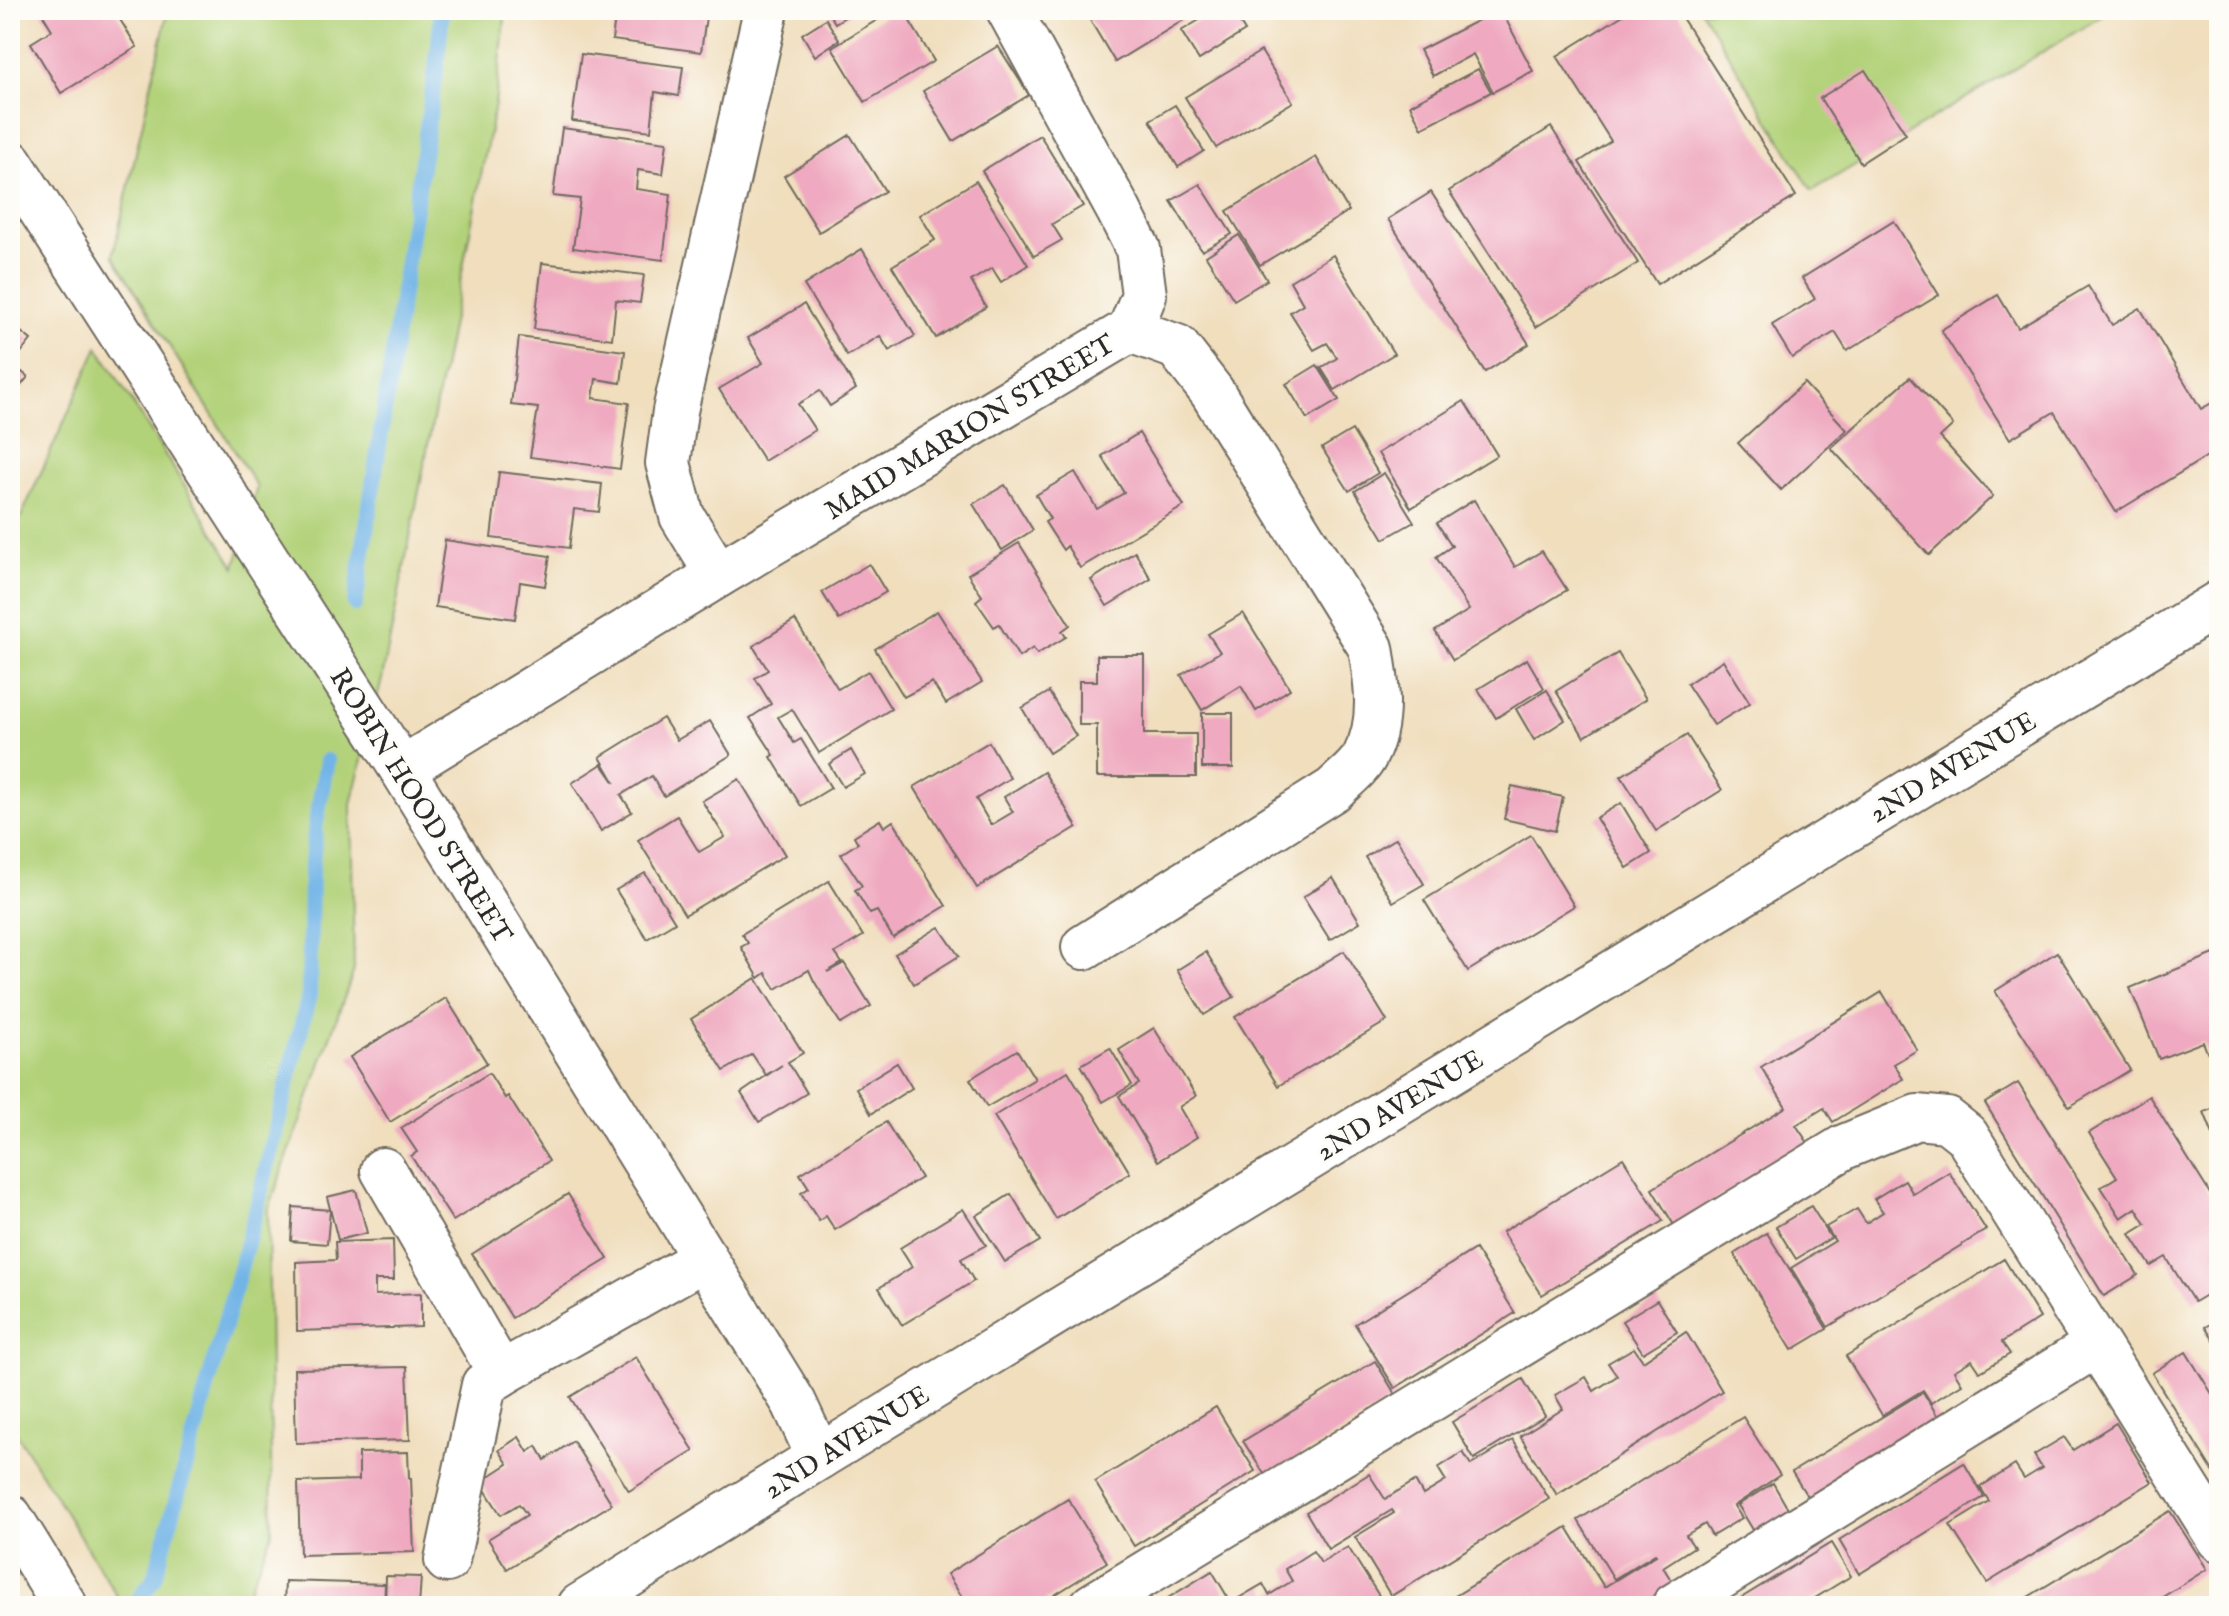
<svg xmlns="http://www.w3.org/2000/svg" width="2229" height="1616" font-family="'IM FELL English',serif">
	<rect width="100%" height="100%" fill="#fdfcf7"/>
	<filter id="ink" filterUnits="userSpaceOnUse"><feTurbulence type="fractalNoise" baseFrequency=".0125" numOctaves="2"/><feDisplacementMap in="SourceGraphic" scale="16" xChannelSelector="R" yChannelSelector="G"/><feConvolveMatrix kernelMatrix="1 2 1 2 8 2 1 2 1" color-interpolation-filters="sRGB"/></filter>
	<filter id="wash" filterUnits="userSpaceOnUse"><feTurbulence type="fractalNoise" baseFrequency=".006" numOctaves="4" result="noise"/><feDisplacementMap in="SourceGraphic" scale="32" xChannelSelector="R" yChannelSelector="G"/><feGaussianBlur stdDeviation="1.8" result="paint"/><feColorMatrix in="noise" values="0 0 0 0 0 0 0 0 0 0 0 0 0 0 0 0 0 1.4 0 .05"/><feComposite in="paint" operator="in"/></filter>
	<g filter="url(#wash)">
		<rect width="100%" height="100%" fill="#f0debd"/>
		<g fill="#b2d279" stroke="#6e7e52" stroke-width="2">
			<polygon points="168,10 506,10 495,104 382,679 351,804 354,970 268,1211 272,1533 242,1606 123,1606 10,1423 10,541 98,347 235,567 257,487 113,255"/>
			<polygon points="1701,10 2112,10 1812,191"/>
		</g>
		<g fill="none" stroke-linecap="round" stroke-linejoin="round">
			<g stroke="#71b4e7" stroke-width="16">
				<polyline points="355,604 437,62 442,10"/>
				<polyline points="134,1606 155,1577 258,1203 309,995 311,874 316,822 327,761"/>
			</g>
		</g>
		<g id="blocks">
			<g fill="#efa9c0">
				<polygon points="40,10 114,10 137,47 61,93 31,43 52,30"/>
				<polygon points="616,10 707,10 701,52 612,40"/>
				<polygon points="827,10 856,10 835,23"/>
				<polygon points="894,10 903,10 934,61 865,102 832,47"/>
				<polygon points="1084,10 1200,10 1115,62"/>
				<polygon points="1216,10 1232,10 1245,31 1199,60 1181,31"/>
				<polygon points="1498,10 1501,10 1533,71 1493,92 1473,54 1433,76 1420,50"/>
				<polygon points="1620,10 1677,10 1796,196 1657,284 1579,162 1611,141 1557,56 1623,15"/>
				<polygon points="826,19 839,40 815,56 802,34"/>
				<polygon points="998,46 1029,95 953,141 923,91"/>
				<polygon points="1261,51 1293,102 1216,148 1185,97"/>
				<polygon points="581,54 683,67 679,96 655,92 651,131 572,121"/>
				<polygon points="1478,69 1491,92 1422,128 1410,105"/>
				<polygon points="1865,70 1906,134 1861,163 1820,98"/>
				<polygon points="1175,105 1204,151 1178,167 1150,120"/>
				<polygon points="1551,127 1638,263 1536,327 1449,191"/>
				<polygon points="562,128 667,142 663,174 638,170 636,189 671,194 663,260 573,248 580,199 553,196"/>
				<polygon points="850,135 885,191 819,232 784,176"/>
				<polygon points="1040,135 1083,206 1052,224 1062,240 1034,256 982,171"/>
				<polygon points="1316,157 1349,211 1260,265 1227,211"/>
				<polygon points="976,181 1028,265 1001,282 992,268 971,281 986,307 936,338 892,266 935,240 920,215"/>
				<polygon points="1200,184 1232,234 1202,251 1171,201"/>
				<polygon points="1431,192 1529,344 1485,372 1388,219"/>
				<polygon points="1894,221 1939,295 1847,351 1835,332 1792,358 1772,325 1815,299 1802,278"/>
				<polygon points="1239,235 1267,280 1234,300 1206,256"/>
				<polygon points="862,249 915,336 889,351 880,336 847,356 804,285"/>
				<polygon points="1333,255 1394,354 1335,390 1321,368 1337,358 1327,343 1314,350 1290,312 1303,304 1290,281"/>
				<polygon points="542,263 644,275 640,303 616,300 612,339 534,329"/>
				<polygon points="2088,286 2112,325 2140,308 2201,409 2219,399 2219,456 2216,451 2116,512 2054,412 2010,439 1941,330 1998,295 2018,328"/>
				<polygon points="804,304 856,389 830,406 820,391 798,404 815,430 764,461 719,389 763,363 748,338"/>
				<polygon points="10,323 31,340 12,364 28,377 10,399"/>
				<polygon points="519,337 625,351 621,383 596,379 593,398 629,403 620,469 530,457 538,408 511,405"/>
				<polygon points="1317,365 1339,400 1307,419 1286,384"/>
				<polygon points="1910,377 1953,425 1940,437 1993,496 1929,555 1831,448"/>
				<polygon points="1804,383 1847,430 1781,490 1738,443"/>
				<polygon points="1464,401 1497,455 1411,508 1378,453"/>
				<polygon points="1352,430 1378,473 1349,491 1322,448"/>
				<polygon points="1139,433 1184,506 1080,568 1067,546 1063,550 1045,522 1050,519 1036,495 1075,472 1097,509 1124,493 1102,456"/>
				<polygon points="499,472 602,484 599,512 574,509 569,548 491,538"/>
				<polygon points="1384,473 1414,522 1384,539 1355,491"/>
				<polygon points="1005,485 1033,530 1002,550 973,504"/>
				<polygon points="1474,500 1515,567 1542,551 1567,590 1453,660 1435,631 1469,610 1436,557 1452,546 1437,523"/>
				<polygon points="445,540 550,556 545,586 520,582 515,619 435,607"/>
				<polygon points="1019,543 1070,625 1062,631 1066,637 1037,654 1033,648 1019,657 999,624 994,627 976,601 982,596 968,574"/>
				<polygon points="1135,552 1151,579 1107,606 1091,580"/>
				<polygon points="869,564 886,592 839,620 822,592"/>
				<polygon points="937,611 982,682 946,704 932,682 904,697 875,649"/>
				<polygon points="1243,613 1290,689 1256,711 1241,686 1202,710 1181,675 1220,652 1208,634"/>
				<polygon points="795,620 838,689 868,671 891,709 819,753 792,709 778,717 794,743 801,739 831,788 801,806 771,757 774,755 750,718 771,704 755,678 768,670 753,646"/>
				<polygon points="1618,653 1646,699 1584,737 1556,691"/>
				<polygon points="1097,655 1144,655 1144,734 1196,734 1196,777 1097,777 1097,725 1079,725 1079,681 1097,681"/>
				<polygon points="1527,659 1544,688 1496,718 1478,689"/>
				<polygon points="1723,660 1750,703 1714,725 1687,684"/>
				<polygon points="1547,690 1565,720 1534,740 1516,709"/>
				<polygon points="1049,692 1076,736 1049,753 1022,708"/>
				<rect x="1202" y="713" width="31" height="55"/>
				<polygon points="663,718 677,740 710,721 731,755 664,796 652,776 621,795 632,812 601,831 572,783 602,764 615,783 600,757"/>
				<polygon points="1687,735 1722,790 1656,831 1621,776"/>
				<polygon points="989,742 1010,778 976,799 991,825 1013,812 1004,797 1044,772 1077,827 977,888 914,787"/>
				<polygon points="851,750 865,774 843,787 829,764"/>
				<polygon points="739,779 785,855 685,915 638,840 677,816 699,852 725,837 702,801"/>
				<polygon points="1512,786 1563,797 1555,831 1504,819"/>
				<polygon points="1621,803 1651,853 1627,868 1596,818"/>
				<polygon points="880,820 884,827 893,821 946,906 893,938 877,911 870,914 855,890 862,886 841,854 858,843 854,836"/>
				<polygon points="1531,835 1574,906 1468,971 1424,900"/>
				<polygon points="1396,838 1424,884 1393,902 1365,857"/>
				<polygon points="645,873 675,922 647,939 616,890"/>
				<polygon points="1333,878 1360,922 1330,940 1303,897"/>
				<polygon points="829,881 863,936 835,953 842,963 827,972 844,963 871,1006 841,1024 814,981 809,970 776,989 766,973 759,978 741,947 748,943 742,934"/>
				<polygon points="939,927 959,956 914,984 895,954"/>
				<polygon points="1344,951 1387,1021 1278,1086 1235,1017"/>
				<polygon points="1206,952 1234,997 1204,1015 1177,970"/>
				<polygon points="2057,952 2130,1070 2069,1107 1995,991"/>
				<polygon points="2219,952 2219,1047 2207,1052 2203,1042 2159,1059 2130,988"/>
				<polygon points="756,978 803,1053 788,1062 807,1093 759,1122 741,1093 782,1065 766,1075 752,1054 724,1071 691,1019"/>
				<polygon points="1882,992 1917,1050 1894,1064 1903,1079 1833,1122 1824,1108 1796,1125 1808,1143 1674,1225 1652,1189 1786,1107 1761,1067"/>
				<polygon points="446,998 487,1063 390,1122 350,1057"/>
				<polygon points="1154,1028 1196,1096 1179,1107 1197,1137 1158,1161 1119,1096 1139,1084 1119,1050"/>
				<polygon points="1110,1048 1132,1085 1103,1102 1081,1065"/>
				<polygon points="1017,1050 1035,1079 987,1107 970,1079"/>
				<polygon points="897,1063 912,1088 871,1114 856,1088"/>
				<polygon points="1068,1071 1130,1173 1056,1219 994,1116"/>
				<polygon points="489,1073 505,1098 508,1096 549,1161 453,1221 411,1156 417,1152 401,1128"/>
				<polygon points="2018,1083 2138,1275 2104,1296 1985,1103"/>
				<polygon points="2149,1096 2219,1208 2219,1287 2194,1302 2166,1257 2151,1266 2130,1234 2146,1224 2136,1208 2121,1218 2101,1187 2117,1177 2089,1133"/>
				<polygon points="2219,1106 2219,1149 2204,1112"/>
				<polygon points="886,1122 921,1178 835,1230 826,1216 819,1221 801,1193 809,1188 800,1174"/>
				<polygon points="1623,1158 1663,1221 1542,1295 1502,1232"/>
				<polygon points="1949,1172 1986,1230 1828,1327 1791,1268 1835,1241 1826,1227 1857,1209 1866,1223 1883,1212 1874,1199 1905,1180 1913,1194"/>
				<polygon points="356,1190 367,1233 338,1240 327,1197"/>
				<polygon points="568,1194 608,1259 512,1318 472,1254"/>
				<polygon points="1011,1194 1040,1241 1005,1262 976,1216"/>
				<polygon points="1811,1206 1831,1238 1796,1259 1776,1227"/>
				<polygon points="293,1207 330,1210 327,1244 291,1241"/>
				<polygon points="963,1209 986,1245 961,1259 974,1281 902,1325 879,1288 912,1267 900,1248"/>
				<polygon points="1767,1233 1827,1329 1792,1350 1734,1254"/>
				<polygon points="393,1240 394,1280 375,1280 375,1295 421,1293 421,1327 297,1331 296,1262 336,1260 335,1242"/>
				<polygon points="1475,1249 1515,1313 1395,1388 1355,1324"/>
				<polygon points="2004,1259 2040,1318 2002,1342 2010,1354 1980,1372 1972,1360 1954,1371 1962,1384 1931,1403 1923,1390 1882,1415 1846,1356"/>
				<polygon points="1657,1300 1677,1332 1643,1353 1622,1321"/>
				<polygon points="2219,1319 2219,1348 2205,1327"/>
				<polygon points="1686,1332 1722,1391 1557,1495 1520,1436 1563,1409 1555,1395 1586,1377 1594,1391 1617,1376 1608,1363 1634,1348 1643,1361"/>
				<polygon points="2186,1352 2219,1405 2219,1481 2152,1373"/>
				<polygon points="636,1357 694,1451 629,1491 570,1397"/>
				<polygon points="1375,1361 1397,1397 1266,1477 1243,1441"/>
				<polygon points="407,1367 410,1440 296,1443 294,1369"/>
				<polygon points="1523,1379 1545,1416 1474,1459 1452,1422"/>
				<polygon points="1923,1392 1943,1425 1812,1504 1792,1472"/>
				<polygon points="1216,1407 1255,1471 1134,1546 1095,1482"/>
				<polygon points="1743,1417 1780,1475 1734,1506 1742,1518 1712,1536 1705,1524 1686,1535 1694,1547 1663,1567 1676,1588 1646,1606 1439,1606 1567,1527 1604,1587 1656,1555 1655,1554 1614,1579 1578,1520"/>
				<polygon points="2116,1423 2152,1482 1987,1583 1950,1525 1989,1501 1980,1487 2015,1465 2024,1479 2042,1468 2034,1455 2064,1437 2073,1450"/>
				<polygon points="519,1437 528,1452 537,1446 545,1460 573,1441 612,1504 507,1569 488,1539 527,1515 519,1504 501,1515 480,1482 508,1464 499,1450"/>
				<polygon points="1513,1440 1549,1499 1391,1596 1355,1537 1394,1513 1392,1510 1328,1549 1306,1512 1369,1474 1385,1499 1415,1481 1423,1495 1446,1481 1438,1468 1463,1452 1471,1465"/>
				<polygon points="408,1452 409,1478 411,1478 414,1552 300,1555 298,1482 359,1480 359,1453"/>
				<polygon points="1964,1463 1984,1497 1859,1574 1839,1540"/>
				<polygon points="1773,1483 1792,1516 1758,1538 1738,1505"/>
				<polygon points="1068,1499 1107,1562 1037,1606 968,1606 947,1574"/>
				<polygon points="2170,1511 2207,1569 2161,1598 2166,1606 2013,1606"/>
				<polygon points="1831,1543 1851,1576 1802,1606 1728,1606"/>
				<polygon points="1348,1547 1381,1599 1370,1606 1235,1606 1232,1602 1263,1584 1269,1595 1292,1581 1285,1569 1313,1551 1321,1563"/>
				<polygon points="1212,1571 1233,1606 1155,1606"/>
				<polygon points="386,1576 421,1577 419,1606 385,1606"/>
				<polygon points="285,1581 385,1584 384,1606 284,1606"/>
			</g>
		</g>
	</g>
	<g filter="url(#ink)">
		<use href="#blocks" fill-opacity="0" stroke="#706a5e" stroke-width="2"/>
		<g fill="none" stroke-linecap="round" stroke-linejoin="round">
			<defs>
				<g id="minor">
					<polyline points="1009,10 1119,211 1138,249 1144,295 1130,330"/>
					<polyline points="10,162 402,769 794,1403 819,1457"/>
					<polyline points="718,575 682,516 668,463 675,411 766,10"/>
					<path d="M402,769L718,575L1130,330L1177,347L1212,392L1371,648C1377,684 1383,722 1365,756C1359,768 1344,779 1334,789L1084,947"/>
					<polyline points="383,1170 501,1374 705,1258"/>
					<polyline points="10,1517 65,1606"/>
					<polyline points="447,1560 484,1385 501,1374"/>
					<polyline points="580,1606 819,1457 2219,603"/>
					<polyline points="1092,1606 1844,1147 1917,1117 1947,1120 1966,1135 2219,1539"/>
					<polyline points="1674,1606 2096,1345"/>
				</g>
			</defs>
			<use href="#minor" stroke="#706a5e" stroke-width="48"/>
			<use href="#minor" stroke="#fff" stroke-width="44"/>
		</g>
	</g>
	<g text-anchor="middle" stroke-width="6" stroke-linejoin="round" paint-order="stroke">
		<g font-size="28" fill="#2b2b2b" stroke="#fdfcf7">
			<text transform="translate(969 426) rotate(-31)" y="10">MAID MARION STREET</text>
			<text transform="translate(1952 766) rotate(-31)" y="10">2ND AVENUE</text>
			<text transform="translate(422 805) rotate(58)" y="10">ROBIN HOOD STREET</text>
			<text transform="translate(1399 1104) rotate(-31)" y="10">2ND AVENUE</text>
			<text transform="translate(846 1441) rotate(-32)" y="10">2ND AVENUE</text>
		</g>
	</g>
	<rect width="2229" height="1616" fill="none" stroke="#fdfcf7" stroke-width="40"/>
</svg>
